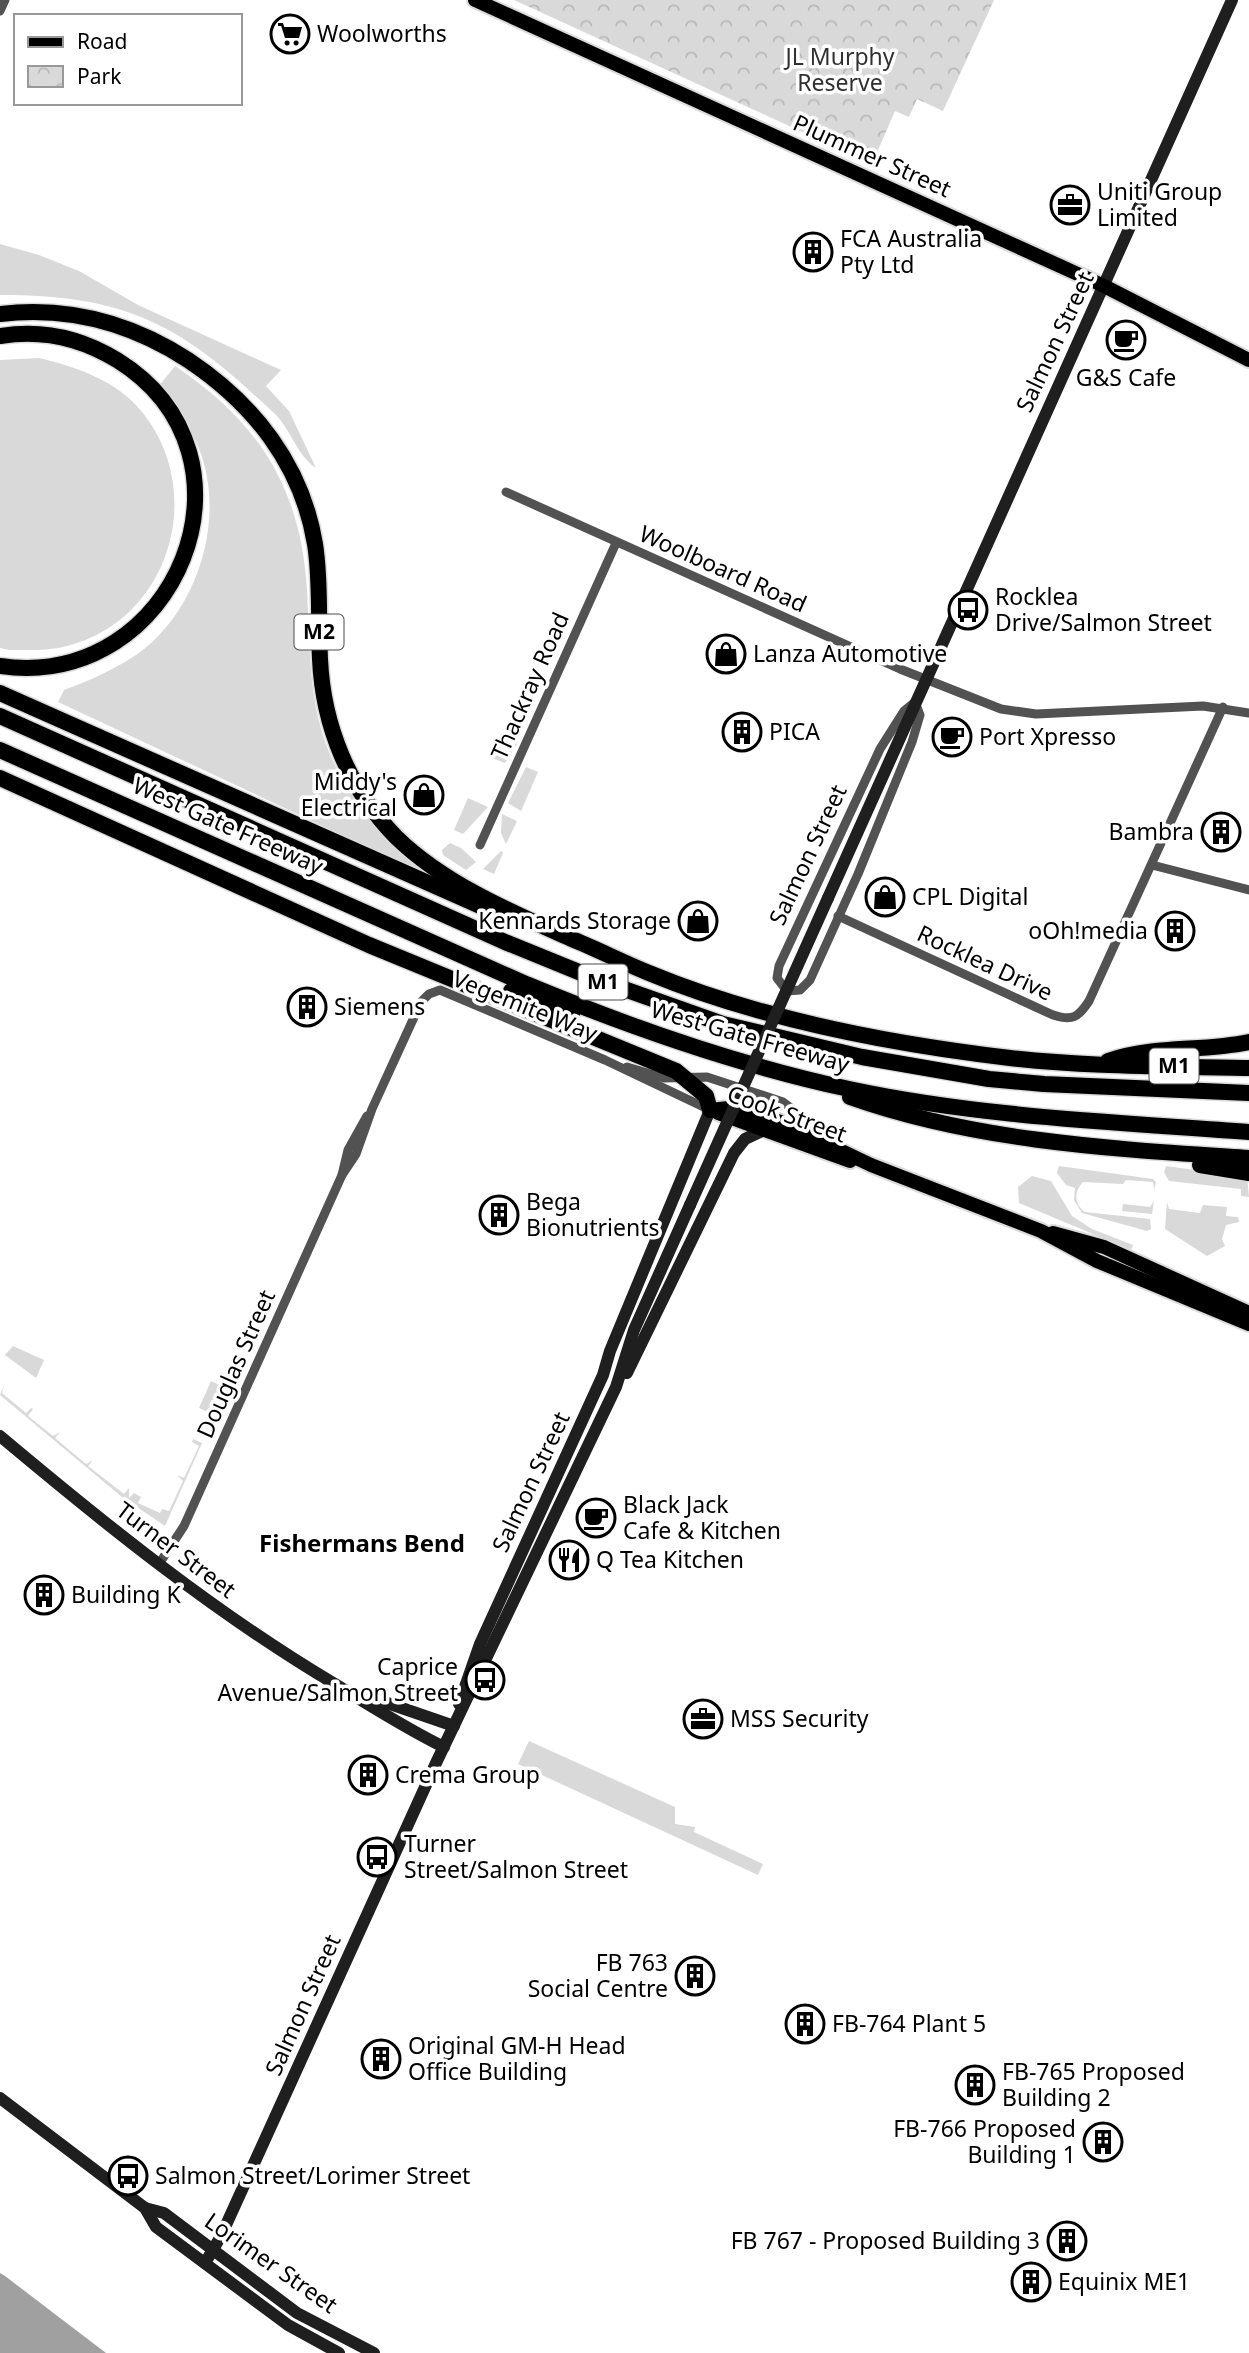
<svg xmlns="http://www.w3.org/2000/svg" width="1249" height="2353" font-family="'Noto Sans',sans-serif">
	<defs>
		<pattern id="park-crowns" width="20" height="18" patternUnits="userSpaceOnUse" patternTransform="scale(1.75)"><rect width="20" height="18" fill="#d9d9d9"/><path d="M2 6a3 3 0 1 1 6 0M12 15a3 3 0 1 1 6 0" fill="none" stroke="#b8b8b8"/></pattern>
	</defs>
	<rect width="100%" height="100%" fill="#fff"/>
	<g fill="#d9d9d9">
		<path d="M0,244L39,255L79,271L138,305L281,370L266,386L289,411L316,468C297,456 291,429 274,413C182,326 130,295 0,295Z"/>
		<path d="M39,358C73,366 109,378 134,403C210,482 174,619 67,646C48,651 28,650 9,650L0,648V360Z"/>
		<path d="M175,366C259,422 301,489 307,590C310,640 308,690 324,738C341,790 377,830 418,865L415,869L58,702L64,690C89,681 113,670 136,655C197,613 227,519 199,449C190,425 174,406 159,386Z"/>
		<polygon points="505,733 517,744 505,763 492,758"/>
		<polygon points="526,767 538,772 521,811 508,803"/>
		<polygon points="468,798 488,807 463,834 454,830"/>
		<polygon points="502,814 517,821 506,844 501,833"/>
		<polygon points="450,843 461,848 476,862 466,870 443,855 442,850"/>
		<polygon points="501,851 503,853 494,874 483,869"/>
		<path d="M1059,1166L1153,1179L1156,1182L1154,1190L1153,1182L1126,1180L1123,1184L1083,1182C1074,1191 1074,1204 1085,1212L1150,1219L1151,1229L1147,1231L1082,1213L1074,1200L1075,1188L1066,1185L1057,1173Z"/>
		<polygon points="1166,1166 1247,1177 1249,1197 1241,1196 1241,1189 1169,1181 1164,1172"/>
		<polygon points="1032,1176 1051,1181 1072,1216 1092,1229 1133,1245 1131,1250 1019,1203 1018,1187"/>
		<polygon points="1154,1201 1152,1214 1122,1211 1123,1204 1150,1207"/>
		<polygon points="1167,1202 1169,1209 1200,1213 1203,1205 1227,1207 1226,1216 1238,1217 1239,1222 1226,1225 1222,1239 1225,1246 1207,1256 1165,1229"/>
		<polygon points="13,1346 44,1360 36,1378 5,1355"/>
		<polygon points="211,1381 224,1387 212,1414 199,1408"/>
		<polygon points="4,1385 2,1393 26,1413 31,1408 33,1409 28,1416 53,1436 60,1432 55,1438 86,1464 93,1460 88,1466 124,1494 129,1488 129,1498 134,1493 141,1497 138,1503 160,1513 162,1509 169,1511 183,1481 177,1475 184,1478 199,1446 192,1442 193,1439 202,1443 165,1526 122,1497 0,1395"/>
		<polygon points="529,1741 675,1807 675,1824 695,1827 694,1832 763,1864 758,1875 518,1764"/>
	</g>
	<polygon fill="url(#park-crowns)" points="514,0 994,0 943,111 917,99 909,117 895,111 872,164"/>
	<polygon fill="#a0a0a0" points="0,2273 5,2276 106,2353 0,2353"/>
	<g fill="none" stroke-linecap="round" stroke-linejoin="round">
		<defs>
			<g id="primary">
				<polyline points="475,0 1104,286 1249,360"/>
				<polyline points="710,1110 738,1107 781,1122 871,1165 1041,1231 1097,1261 1249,1324"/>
				<polyline points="718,1113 850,1161"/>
				<polyline points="1053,1233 1104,1247 1249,1313"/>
			</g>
			<g id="highway">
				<path d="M0,314C68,306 131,323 188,360C254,404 302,465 315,544C321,582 318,621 320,659C323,726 349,789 396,837C444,884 513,913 574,940C599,950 624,963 649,973C760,1019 891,1044 1010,1058C1089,1067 1169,1066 1249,1068"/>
				<path d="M0,336C42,329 81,338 117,360C272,456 177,691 0,666"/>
				<polyline points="0,693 496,913"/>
				<polyline points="0,716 505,942 596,979 723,1024 862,1057 989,1079 1044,1084 1249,1093"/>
				<path d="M0,750L526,984C632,1028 737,1065 849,1089C980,1117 1115,1122 1249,1132"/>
				<polyline points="0,778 369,945 676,1071 706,1096 710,1110"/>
				<polyline points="511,991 572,1014"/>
				<path d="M1108,1061C1154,1045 1202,1052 1249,1042"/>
				<path d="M850,1097C977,1142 1115,1149 1249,1158"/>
				<polyline points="1200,1165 1249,1173"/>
			</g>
		</defs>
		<use href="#primary" stroke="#dbdbdb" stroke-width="18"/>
		<use href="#highway" stroke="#dbdbdb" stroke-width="19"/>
		<g stroke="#525252" stroke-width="9">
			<polyline points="0,11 5,0"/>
			<polyline points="506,492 900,669 1001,709 1036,714 1203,706 1249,713"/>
			<polygon points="915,702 920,715 912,742 858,874 810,980 800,990 787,991 777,978 779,966 880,749 904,711"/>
			<polyline points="480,845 616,543"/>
			<polyline points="1152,865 1249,890"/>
			<path d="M838,916L1053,1015C1072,1021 1078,1018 1089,1001L1223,707"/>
			<polyline points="627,1067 664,1078 707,1077 783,1102 799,1114 811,1135"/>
			<polyline points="342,1175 356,1154 372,1109 421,1002 429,994 440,990 605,1060 710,1110"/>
			<polyline points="159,1564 184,1526 342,1175 348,1150 367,1116"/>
		</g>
		<g stroke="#1f1f1f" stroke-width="12">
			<polyline points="828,898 1232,0"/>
			<polyline points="627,1373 734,1153 745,1139 764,1130"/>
			<path d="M0,1436C106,1525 214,1612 333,1683C370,1705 405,1728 444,1747"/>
			<polyline points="361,1694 454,1726"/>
			<polyline points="459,1704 480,1644 603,1375 610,1351 710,1110"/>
			<polyline points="0,2098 145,2208 156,2227 288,2325 339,2353"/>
			<polyline points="145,2208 164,2213 297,2313 374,2353"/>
			<polyline points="205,2263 221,2236 436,1763 616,1387 634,1330 690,1205"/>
		</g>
		<use href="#primary" stroke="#000" stroke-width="14"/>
		<use href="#highway" stroke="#000" stroke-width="16"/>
		<polyline stroke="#1f1f1f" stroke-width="12" points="690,1205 828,898"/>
	</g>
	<defs>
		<symbol id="supermarket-ring" viewBox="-11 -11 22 22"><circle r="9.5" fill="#fff" stroke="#000" stroke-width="1.5"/><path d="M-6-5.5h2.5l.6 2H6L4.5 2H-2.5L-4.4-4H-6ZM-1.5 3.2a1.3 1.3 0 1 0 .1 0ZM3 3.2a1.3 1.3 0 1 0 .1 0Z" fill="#000"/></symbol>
		<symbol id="office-ring" viewBox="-11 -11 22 22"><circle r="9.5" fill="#fff" stroke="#000" stroke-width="1.5"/><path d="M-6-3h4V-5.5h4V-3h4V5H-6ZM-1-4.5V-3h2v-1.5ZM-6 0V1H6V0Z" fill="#000"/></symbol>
		<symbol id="building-ring" viewBox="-11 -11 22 22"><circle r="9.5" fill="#fff" stroke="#000" stroke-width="1.5"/><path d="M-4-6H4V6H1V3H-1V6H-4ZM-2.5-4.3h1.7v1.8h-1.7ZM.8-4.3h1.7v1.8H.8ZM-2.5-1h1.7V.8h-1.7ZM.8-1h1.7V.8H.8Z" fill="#000"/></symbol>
		<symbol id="cafe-ring" viewBox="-11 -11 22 22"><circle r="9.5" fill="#fff" stroke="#000" stroke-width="1.5"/><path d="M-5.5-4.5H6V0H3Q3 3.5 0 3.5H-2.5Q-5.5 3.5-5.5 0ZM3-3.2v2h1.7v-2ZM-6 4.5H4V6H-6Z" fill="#000"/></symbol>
		<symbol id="bus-ring" viewBox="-11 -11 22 22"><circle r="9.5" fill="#fff" stroke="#000" stroke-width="1.5"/><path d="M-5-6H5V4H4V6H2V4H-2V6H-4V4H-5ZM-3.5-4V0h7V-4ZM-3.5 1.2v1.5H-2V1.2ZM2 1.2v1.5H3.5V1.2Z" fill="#000"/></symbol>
		<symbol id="shop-ring" viewBox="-11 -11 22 22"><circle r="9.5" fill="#fff" stroke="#000" stroke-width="1.5"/><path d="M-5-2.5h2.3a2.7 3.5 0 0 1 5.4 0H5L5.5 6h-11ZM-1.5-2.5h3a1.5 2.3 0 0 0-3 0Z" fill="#000"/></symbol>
		<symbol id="restaurant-ring" viewBox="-11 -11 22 22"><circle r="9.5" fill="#fff" stroke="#000" stroke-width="1.5"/><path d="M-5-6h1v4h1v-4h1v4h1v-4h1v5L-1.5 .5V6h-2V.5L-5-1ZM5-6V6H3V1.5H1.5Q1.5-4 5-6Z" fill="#000"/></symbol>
	</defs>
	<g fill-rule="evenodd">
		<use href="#supermarket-ring" x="268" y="12" width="44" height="44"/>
		<use href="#office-ring" x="1048" y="183" width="44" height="44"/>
		<use href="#building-ring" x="791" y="230" width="44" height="44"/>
		<use href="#cafe-ring" x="1104" y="318" width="44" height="44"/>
		<use href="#bus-ring" x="946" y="588" width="44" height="44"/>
		<use href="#shop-ring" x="704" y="632" width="44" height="44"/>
		<use href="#building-ring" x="720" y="710" width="44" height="44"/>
		<use href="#cafe-ring" x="930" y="715" width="44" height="44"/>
		<use href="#shop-ring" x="402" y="773" width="44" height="44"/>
		<use href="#building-ring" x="1199" y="810" width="44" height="44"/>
		<use href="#shop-ring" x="863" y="875" width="44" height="44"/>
		<use href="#shop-ring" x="676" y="899" width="44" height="44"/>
		<use href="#building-ring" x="1153" y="909" width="44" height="44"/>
		<use href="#building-ring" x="285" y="985" width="44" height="44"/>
		<use href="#building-ring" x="477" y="1193" width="44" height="44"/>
		<use href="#cafe-ring" x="574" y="1496" width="44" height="44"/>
		<use href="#restaurant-ring" x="547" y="1538" width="44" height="44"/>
		<use href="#building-ring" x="22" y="1573" width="44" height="44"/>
		<use href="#bus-ring" x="463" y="1658" width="44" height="44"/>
		<use href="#office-ring" x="681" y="1697" width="44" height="44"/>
		<use href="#building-ring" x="346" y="1753" width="44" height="44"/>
		<use href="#bus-ring" x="355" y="1835" width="44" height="44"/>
		<use href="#building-ring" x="673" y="1954" width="44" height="44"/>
		<use href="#building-ring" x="783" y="2002" width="44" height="44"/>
		<use href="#building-ring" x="359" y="2037" width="44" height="44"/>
		<use href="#building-ring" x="953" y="2063" width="44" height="44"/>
		<use href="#building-ring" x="1081" y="2120" width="44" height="44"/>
		<use href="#bus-ring" x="106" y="2154" width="44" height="44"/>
		<use href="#building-ring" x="1045" y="2219" width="44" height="44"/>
		<use href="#building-ring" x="1009" y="2260" width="44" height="44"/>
	</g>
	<g text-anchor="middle" stroke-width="7" stroke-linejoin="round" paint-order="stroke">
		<g fill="#fff" stroke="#4c4c4c" stroke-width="2">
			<rect x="294.5" y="614.5" width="49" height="35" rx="5"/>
			<rect x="578.5" y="964.5" width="49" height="35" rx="5"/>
			<rect x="1149.5" y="1048.5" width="49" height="35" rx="5"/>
		</g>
		<g font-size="21" font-weight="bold" fill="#000">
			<text x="319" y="639">M2</text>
			<text x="603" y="989">M1</text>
			<text x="1174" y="1073">M1</text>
		</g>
		<g font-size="23" fill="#000" stroke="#fff" text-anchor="start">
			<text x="317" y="42">Woolworths</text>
			<text x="1097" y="200">Uniti Group<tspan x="1097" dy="26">Limited</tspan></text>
			<text x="840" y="247">FCA Australia<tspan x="840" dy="26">Pty Ltd</tspan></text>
			<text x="1126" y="386" text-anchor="middle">G&amp;S Cafe</text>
			<text x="995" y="605">Rocklea<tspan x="995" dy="26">Drive/Salmon Street</tspan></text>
			<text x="753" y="662">Lanza Automotive</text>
			<text x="769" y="740">PICA</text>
			<text x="979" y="745">Port Xpresso</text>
			<text x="397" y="790" text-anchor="end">Middy's<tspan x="397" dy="26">Electrical</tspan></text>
			<text x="1194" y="840" text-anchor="end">Bambra</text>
			<text x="912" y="905">CPL Digital</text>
			<text x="671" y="929" text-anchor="end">Kennards Storage</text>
			<text x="1148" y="939" text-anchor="end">oOh!media</text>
			<text x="334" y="1015">Siemens</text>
			<text x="526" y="1210">Bega<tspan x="526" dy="26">Bionutrients</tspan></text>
			<text x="623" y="1513">Black Jack<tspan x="623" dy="26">Cafe &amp; Kitchen</tspan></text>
			<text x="596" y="1568">Q Tea Kitchen</text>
			<text x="71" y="1603">Building K</text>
			<text x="458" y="1675" text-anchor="end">Caprice<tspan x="458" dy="26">Avenue/Salmon Street</tspan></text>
			<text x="730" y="1727">MSS Security</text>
			<text x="395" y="1783">Crema Group</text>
			<text x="404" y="1852">Turner<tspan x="404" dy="26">Street/Salmon Street</tspan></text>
			<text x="668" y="1971" text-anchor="end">FB 763<tspan x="668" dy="26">Social Centre</tspan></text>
			<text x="832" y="2032">FB-764 Plant 5</text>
			<text x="408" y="2054">Original GM-H Head<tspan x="408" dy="26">Office Building</tspan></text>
			<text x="1002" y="2080">FB-765 Proposed<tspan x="1002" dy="26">Building 2</tspan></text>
			<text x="1076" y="2137" text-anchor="end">FB-766 Proposed<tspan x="1076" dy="26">Building 1</tspan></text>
			<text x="155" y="2184">Salmon Street/Lorimer Street</text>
			<text x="1040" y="2249" text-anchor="end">FB 767 - Proposed Building 3</text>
			<text x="1058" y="2290">Equinix ME1</text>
		</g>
		<g font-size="23" fill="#303030" stroke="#fff">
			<text x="840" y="65">JL Murphy<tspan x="840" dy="26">Reserve</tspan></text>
		</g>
		<g font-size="23" fill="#000" stroke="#fff">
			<text transform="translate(872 156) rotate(24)" y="8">Plummer Street</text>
			<text transform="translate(1055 342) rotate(-65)" y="8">Salmon Street</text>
			<text transform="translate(723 569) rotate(24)" y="8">Woolboard Road</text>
			<text transform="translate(530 686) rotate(-66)" y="8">Thackray Road</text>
			<text transform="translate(228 826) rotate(24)" y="8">West Gate Freeway</text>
			<text transform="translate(808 855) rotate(-65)" y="8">Salmon Street</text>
			<text transform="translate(985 963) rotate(25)" y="8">Rocklea Drive</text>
			<text transform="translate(525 1006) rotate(22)" y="8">Vegemite Way</text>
			<text transform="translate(750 1037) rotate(16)" y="8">West Gate Freeway</text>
			<text transform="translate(787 1114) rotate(20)" y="8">Cook Street</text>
			<text transform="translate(236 1364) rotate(-66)" y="8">Douglas Street</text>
			<text transform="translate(531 1482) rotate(-65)" y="8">Salmon Street</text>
			<text transform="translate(176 1550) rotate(37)" y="8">Turner Street</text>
			<text transform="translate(303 2005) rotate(-66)" y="8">Salmon Street</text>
			<text transform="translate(271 2263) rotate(35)" y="8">Lorimer Street</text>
		</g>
		<g font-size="24" font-weight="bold" fill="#000" stroke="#fff">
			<text x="362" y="1552">Fishermans Bend</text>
		</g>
	</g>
	<rect x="14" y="14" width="228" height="91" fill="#ffffff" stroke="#999999" stroke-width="2"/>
	<rect x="28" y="37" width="35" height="10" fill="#000000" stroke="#999999" stroke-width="2"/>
	<text x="77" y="49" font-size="21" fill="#000000">Road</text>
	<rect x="28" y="66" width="35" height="21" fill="url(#park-crowns)" stroke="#999999" stroke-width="2"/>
	<text x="77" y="84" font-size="21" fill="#000000">Park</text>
</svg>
